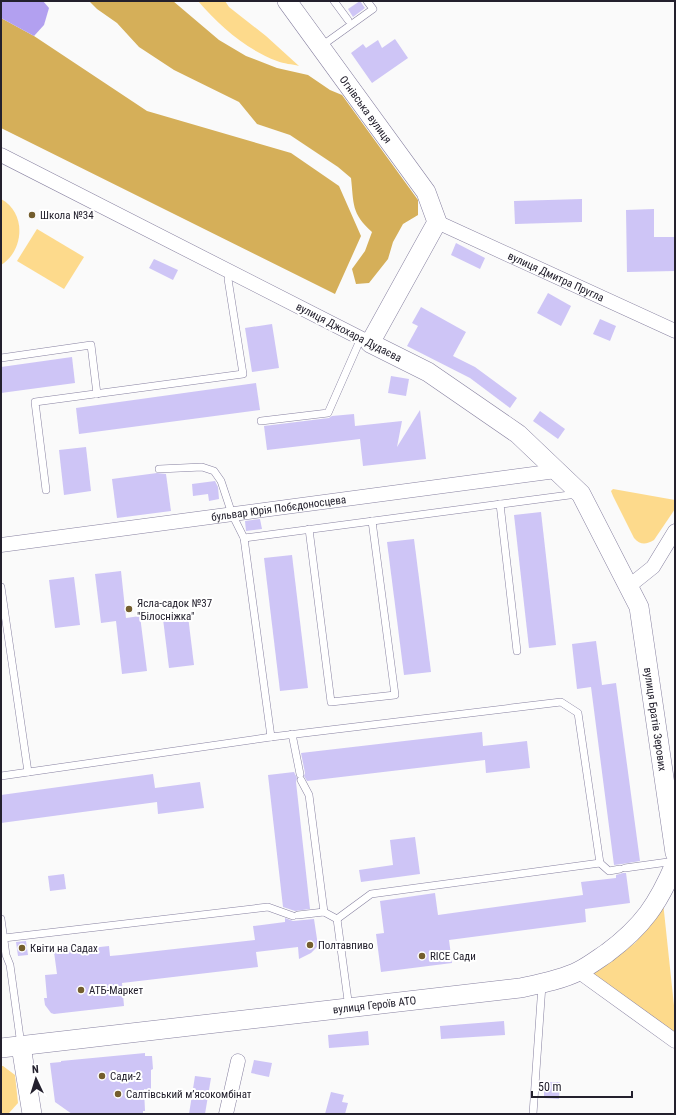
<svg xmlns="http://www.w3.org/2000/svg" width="676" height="1115" font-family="'Roboto Condensed',sans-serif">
	<rect width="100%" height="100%" fill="#fafafa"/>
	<g fill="#fdda8c">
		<path d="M198,1H225L229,7L266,36L299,66C292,64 284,64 277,61C245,49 220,26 198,1Z"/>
		<path d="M1,199C27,213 24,251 1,265Z"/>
		<polygon points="37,229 84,257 64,289 17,261"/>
		<path d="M613,489L675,500V509L654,540C646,545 640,545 634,538L613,496L611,491Z"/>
		<polygon points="663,902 675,1015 675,1043 586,977 635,943 654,919"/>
		<polygon points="1,1066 3,1066 15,1075 18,1103 9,1113 1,1114"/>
	</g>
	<g fill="#d5af59">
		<path d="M89,1H173L219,40L246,56L277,68L308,75L330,90L342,95L418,200V215L403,224L393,242L388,259L369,283L356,284L352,269L365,251L372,232C351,213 354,204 351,178L338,167L290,135L257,124L239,102L174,70L139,47L117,23L97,9Z"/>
		<polygon points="1,18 34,36 147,111 291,153 339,186 361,236 335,294 1,128"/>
	</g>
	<polygon fill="#b2a0f0" points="1,1 43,1 49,8 44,25 34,36 1,18"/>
	<g fill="#cec5f6">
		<polygon points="360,1 365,8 353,17 348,9"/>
		<polygon points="395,39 408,58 372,83 351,53 363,44 366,48 378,40 382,48"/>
		<polygon points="582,199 582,222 515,224 514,201"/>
		<polygon points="654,209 654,237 675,237 675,271 627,272 626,210"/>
		<polygon points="456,243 485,258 480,269 451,255"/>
		<polygon points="154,259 178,270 173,280 149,268"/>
		<polygon points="548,293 571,306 561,326 537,313"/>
		<polygon points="421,307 466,332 453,356 475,367 517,398 510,408 470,378 407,346 418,326 412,323"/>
		<polygon points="600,319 616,326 610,341 593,334"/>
		<polygon points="272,324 279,368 252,372 245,328"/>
		<polygon points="72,357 75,383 1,393 1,367"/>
		<polygon points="391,376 409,379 406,396 388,393"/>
		<polygon points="256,383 260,410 79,434 76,408"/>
		<polygon points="420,410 426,459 363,466 360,439 267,450 264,426 329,418 332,416 354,414 355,426 402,421 397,447"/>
		<polygon points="540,411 565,429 558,439 533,421"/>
		<polygon points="86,447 91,491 64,495 59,450"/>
		<polygon points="157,473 166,474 171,511 117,518 112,479"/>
		<polygon points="215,481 218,487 219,499 209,501 208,494 193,496 192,484"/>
		<polygon points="541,512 556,645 529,648 514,515"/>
		<polygon points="260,519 262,529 246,531 245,521"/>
		<polygon points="414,539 431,672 404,675 387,542"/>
		<polygon points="292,555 308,688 280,691 264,558"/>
		<polygon points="121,571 126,618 140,616 147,671 122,674 116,621 101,623 95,574"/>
		<polygon points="74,577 80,625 55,628 49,580"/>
		<polygon points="188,616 194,665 169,668 163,619"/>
		<polygon points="596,641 602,685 616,683 640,861 622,864 614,865 591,687 577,689 572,644"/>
		<polygon points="482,732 483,746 527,741 530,768 486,773 485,760 307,781 304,776 305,773 301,753"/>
		<polygon points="294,772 297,778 296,782 310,909 295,911 283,907 268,775"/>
		<polygon points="153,774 155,788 200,782 204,808 158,814 157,802 1,823 1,795"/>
		<polygon points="415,837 420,874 361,882 359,870 393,865 390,840"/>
		<polygon points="623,873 626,873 630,903 585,909 586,922 449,940 452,963 381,972 376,934 384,933 380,901 435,893 438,915 583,895 581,882 616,878 616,875"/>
		<polygon points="64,874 66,889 50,891 48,876"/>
		<polygon points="285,918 293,921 314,919 317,939 317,947 311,953 299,959 298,947 256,952 258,967 122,983 124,1006 54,1014 51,1013 45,1005 44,998 47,998 45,975 57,974 54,952 109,946 110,956 121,955 255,940 253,926 285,922"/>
		<polygon points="26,941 28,955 18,956 16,942"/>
		<polygon points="504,1021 505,1035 441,1039 440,1026"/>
		<polygon points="368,1031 369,1045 329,1048 328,1035"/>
		<polygon points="145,1053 145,1056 152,1056 153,1069 151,1070 151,1090 144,1089 145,1111 143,1111 143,1114 72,1114 55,1102 50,1063 61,1062 61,1061"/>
		<polygon points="254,1060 272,1063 269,1077 251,1073"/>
		<polygon points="195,1076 211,1078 205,1114 189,1114"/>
		<polygon points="544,1082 560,1082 559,1099 544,1098"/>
		<polygon points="331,1092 344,1095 342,1102 348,1103 345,1114 325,1114"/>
	</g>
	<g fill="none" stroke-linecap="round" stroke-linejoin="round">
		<defs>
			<g id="lane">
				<polyline points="334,1 348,20"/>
				<polyline points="320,47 373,9 367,1"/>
				<polyline points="1,358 91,345 97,394"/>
				<polyline points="261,421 328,413 361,338"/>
				<polyline points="159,469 202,467 214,471 221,481 232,514 244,538 271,737"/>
				<polyline points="46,490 35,402 243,374 228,279 231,272"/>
				<polyline points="500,504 517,651"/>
				<polyline points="309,529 331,702 395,695 372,521"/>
				<polyline points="244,538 577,494"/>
				<polyline points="1,587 28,772"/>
				<polyline points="292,734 300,774"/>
				<polyline points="1,776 271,737 561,702 578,713 600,863 371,894 337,919"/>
				<polyline points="301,780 309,795 324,912"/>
				<polyline points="600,863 609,871 620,869"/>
				<polyline points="625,868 675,861"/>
				<polyline points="298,915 324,912 337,919"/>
				<polyline points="1,919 6,955 10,965 21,1045"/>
				<polyline points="337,919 349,1008"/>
				<polyline points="4,938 268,907 293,916"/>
				<polyline points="533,1114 542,985"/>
			</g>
			<g id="street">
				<polyline points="1,155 370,343"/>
				<path id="s1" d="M437,222L675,331"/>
				<path id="s2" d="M1,545L556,471"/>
				<polyline points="628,587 653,567 675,531"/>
				<polyline points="578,971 675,1041"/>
				<polyline points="226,1114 238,1061"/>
			</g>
			<g id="secondary">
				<path id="s3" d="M287,1L426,192L437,222L370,343L428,372L518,434L581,494L639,607L675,853"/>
				<polyline points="21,1046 32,1114"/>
				<path id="s4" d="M1,1048L520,988C539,984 561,980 579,971C589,966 598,959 607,953C643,926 658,904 675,864"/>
			</g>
		</defs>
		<use href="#lane" stroke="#8781a0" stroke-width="8"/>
		<use href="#street" stroke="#8781a0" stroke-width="15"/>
		<use href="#secondary" stroke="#8781a0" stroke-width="20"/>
		<use href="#lane" stroke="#fff" stroke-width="7"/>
		<use href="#street" stroke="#fff" stroke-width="14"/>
		<use href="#secondary" stroke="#fff" stroke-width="19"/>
	</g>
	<g fill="#745e2e" stroke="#fff" stroke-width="1.5">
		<circle cx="32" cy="215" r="4"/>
		<circle cx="129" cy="609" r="4"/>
		<circle cx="310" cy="945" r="4"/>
		<circle cx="22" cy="948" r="4"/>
		<circle cx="422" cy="956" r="4"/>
		<circle cx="81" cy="990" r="4"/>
		<circle cx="102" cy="1076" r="4"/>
		<circle cx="118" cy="1094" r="4"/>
	</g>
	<g text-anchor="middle" stroke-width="4" stroke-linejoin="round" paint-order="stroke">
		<g font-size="11" fill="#23202d" stroke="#fff">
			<text dy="4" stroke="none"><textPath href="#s3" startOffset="134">Огнівська вулиця</textPath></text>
			<text dy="4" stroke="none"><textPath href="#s1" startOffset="131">вулиця Дмитра Пругла</textPath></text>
			<text transform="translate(349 332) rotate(27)" y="4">вулиця Джохара Дудаєва</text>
			<text dy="4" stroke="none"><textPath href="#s2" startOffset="280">бульвар Юрія Побєдоносцева</textPath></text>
			<text dy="4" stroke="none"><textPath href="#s3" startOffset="908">вулиця Братів Зерових</textPath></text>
			<text dy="4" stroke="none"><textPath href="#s4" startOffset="376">вулиця Героїв АТО</textPath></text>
		</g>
		<g font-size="11" fill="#23202d" stroke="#fff" text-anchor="start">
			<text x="40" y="219">Школа №34</text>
			<text x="137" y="607">Ясла-садок №37<tspan x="137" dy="13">"Білосніжка"</tspan></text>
			<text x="318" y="949">Полтавпиво</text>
			<text x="30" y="952">Квіти на Садах</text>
			<text x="430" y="960">RICE Сади</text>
			<text x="89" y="994">АТБ-Маркет</text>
			<text x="110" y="1080">Сади-2</text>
			<text x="126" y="1098">Салтівський мʼясокомбінат</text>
		</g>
	</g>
	<rect width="676" height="1115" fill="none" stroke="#23202d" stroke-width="4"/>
	<g transform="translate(36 1079) rotate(356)" stroke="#ffffff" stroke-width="3" paint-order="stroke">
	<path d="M0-3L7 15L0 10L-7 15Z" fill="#23202d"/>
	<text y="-6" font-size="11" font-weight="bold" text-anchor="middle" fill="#23202d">N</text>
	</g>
	<path d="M532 1091v6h100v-6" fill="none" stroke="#23202d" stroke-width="2"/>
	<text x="538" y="1091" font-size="12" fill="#23202d" stroke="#ffffff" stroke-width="3" paint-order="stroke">50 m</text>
</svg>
